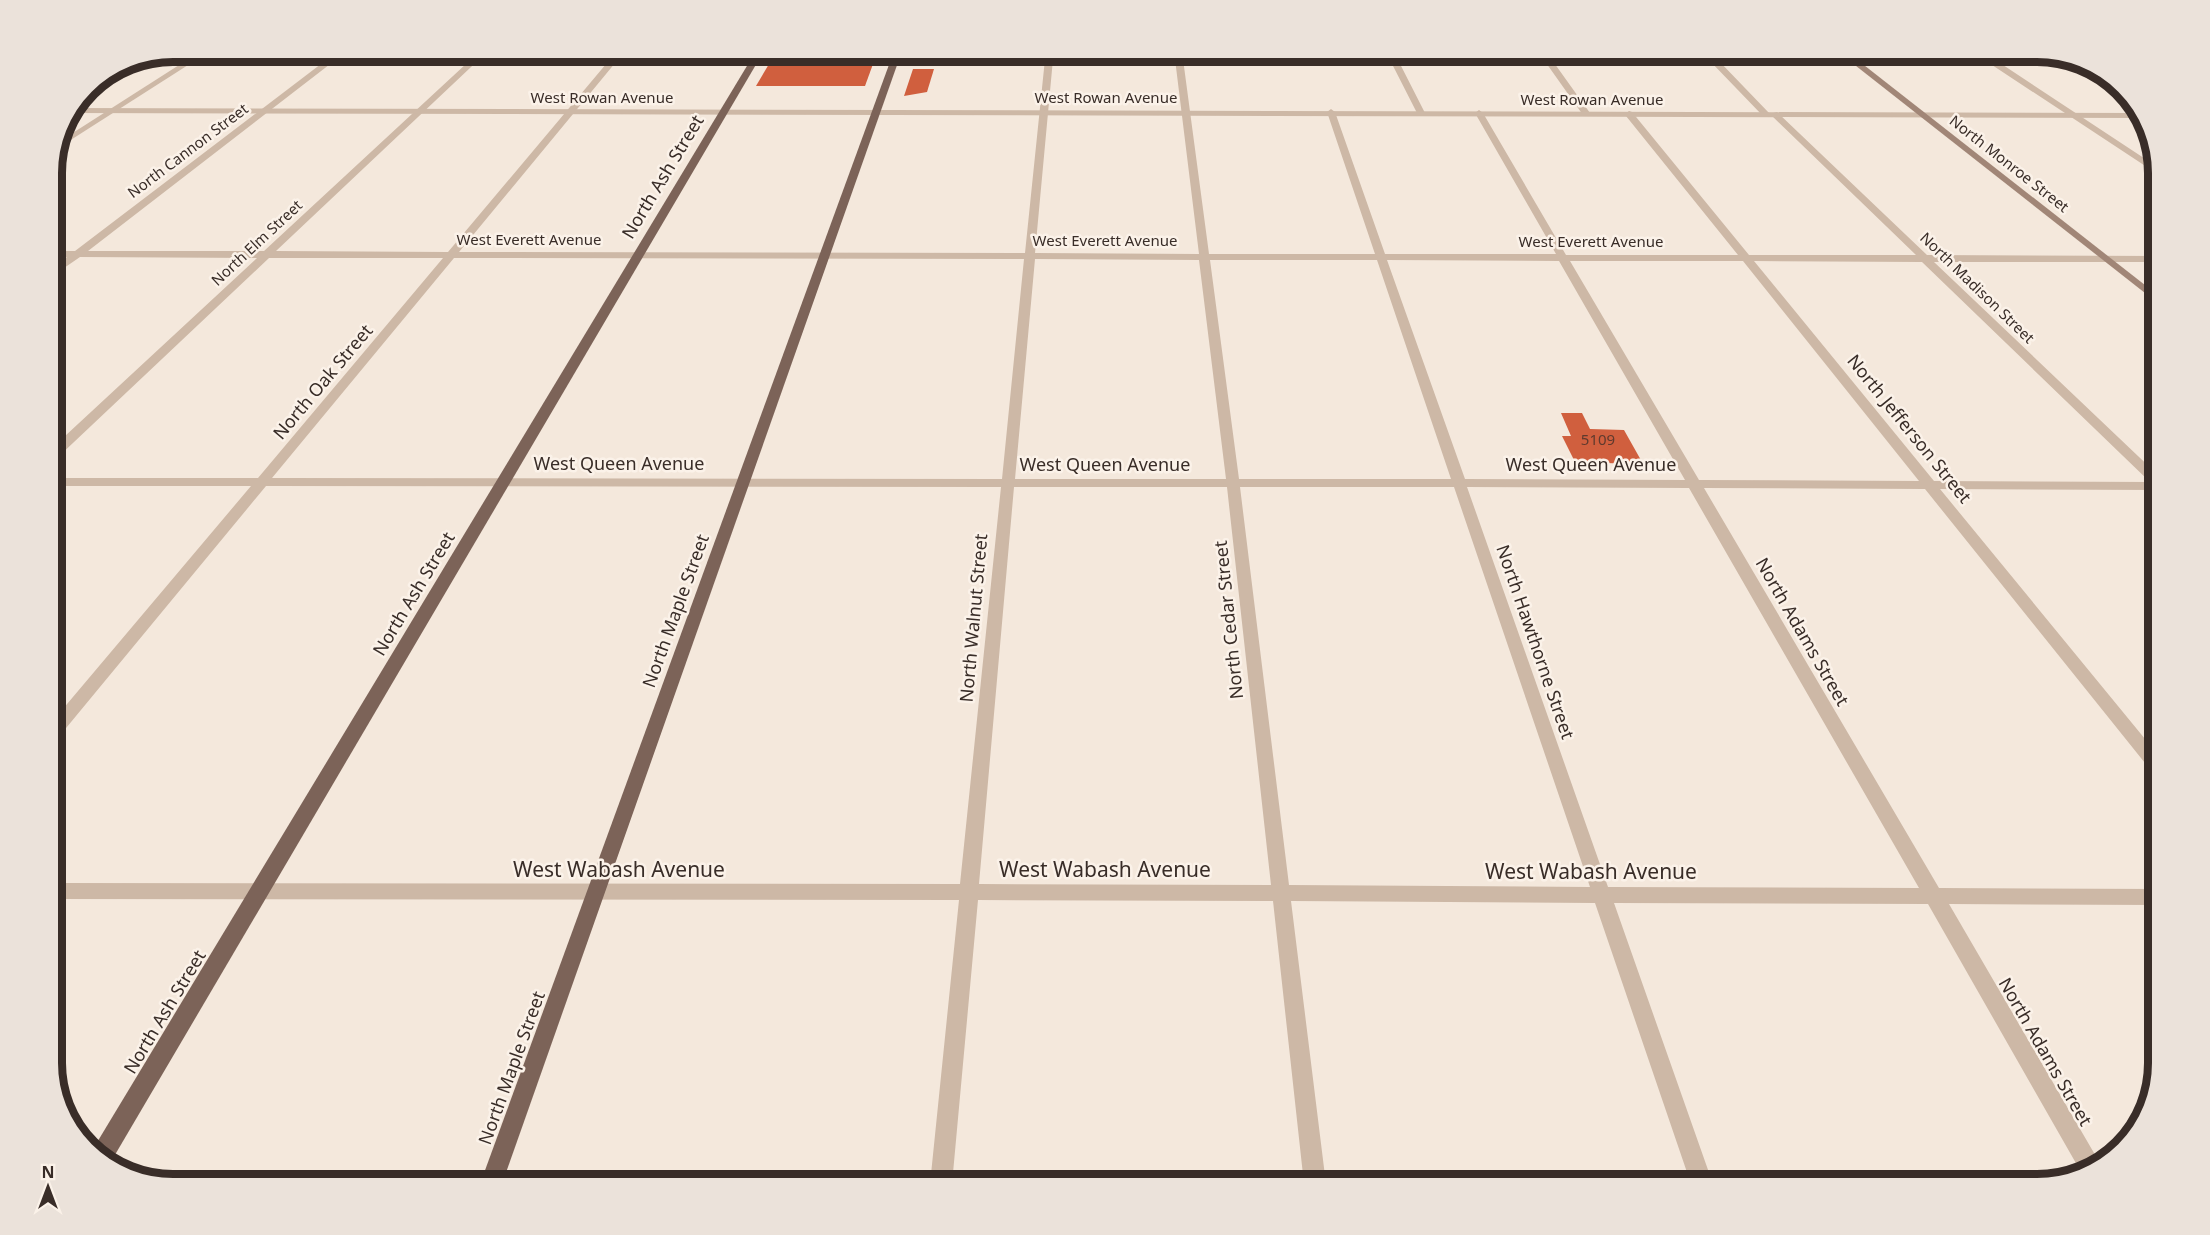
<svg xmlns="http://www.w3.org/2000/svg" width="2210" height="1235" font-family="'Noto Sans',sans-serif">
	<rect width="100%" height="100%" fill="#f4e8dc"/>
	<g fill="#d05f3e">
		<polygon points="769,64 873,64 865,86 756,86"/>
		<polygon points="913,69 934,69 927,92 904,96"/>
		<polygon points="1561,413 1582,413 1590,429 1624,430 1642,462 1635,462 1636,464 1575,462 1562,436 1571,436"/>
	</g>
	<g fill="none" stroke-linecap="round" stroke-linejoin="round">
		<g fill="#cdb8a6" fill-rule="evenodd">
			<polygon points="201,51 210,51 55,150 57,143"/>
			<path d="M338,51H347L88,251H264L480,51H488L276,251L448,252L617,51H625L459,252L1025,253L1045,59L754,58V54H757L1175,55L1174,51H1182V55H1388L1386,51H1394L1396,55H1541L1539,51H1545L1548,55L1704,56L1703,54L1707,52L1713,56L2070,60L2081,63H2000L2159,168V175L1989,63L1718,60L1770,114L1777,112L1927,255L2159,256V262H1934L2159,476V490L1940,489L2159,756V775L2153,773L1925,489L1704,488L1939,888L2159,889V905L1949,904L2101,1165L2081,1172L1928,904L1614,903L1713,1184H1691L1595,903L1291,901L1326,1184H1304L1273,901L978,900L952,1184H930L959,900L51,899V883L960,884L1001,487L266,486L57,739L51,741V723L251,486H51V478H258L443,258H269L56,459L51,460V449L257,258L80,257L51,277V269L67,257H51V251H75ZM1053,59H1175L1199,254L1035,253ZM1183,59L1390,60L1417,113L1421,116L1425,113L1398,60H1544L1583,115L1586,116L1590,113L1552,60H1709L1763,116L1770,114L1916,255H1749L1632,112L1629,111L1625,114L1626,116L1738,255H1566L1483,113L1479,110L1475,113L1556,254H1385L1335,112L1331,109L1327,112L1375,254H1209ZM454,258L1024,259L1002,479L272,478ZM1035,259L1199,260L1226,479H1015ZM1210,260H1377L1451,479H1239ZM1387,260L1559,261L1685,480L1465,479ZM1570,261H1743L1919,481L1699,480ZM1754,261L1922,262L2150,482L1934,481ZM1014,487H1227L1271,885L979,884ZM1240,487H1454L1590,887L1289,885ZM1467,487L1689,488L1919,888L1608,887Z"/>
		</g>
		<polygon fill="#cdb8a6" fill-rule="evenodd" points="71,108 2141,113 2143,118 68,113"/>
		<polygon fill="#a18677" fill-rule="evenodd" points="1837,51 1846,51 2159,296 2159,304"/>
		<g fill="#7c6358" fill-rule="evenodd">
			<polygon points="756,51 764,51 109,1165 93,1149"/>
			<polygon points="894,51 902,51 502,1184 480,1184"/>
		</g>
	</g>
	<g text-anchor="middle" stroke-width="5" stroke-linejoin="round" paint-order="stroke">
		<g font-size="15" fill="#392d28" stroke="#fbf2e9">
			<text x="602" y="103">West Rowan Avenue</text>
			<text x="1106" y="103">West Rowan Avenue</text>
			<text x="1592" y="105">West Rowan Avenue</text>
			<text transform="translate(188 151) rotate(-37)" y="5">North Cannon Street</text>
			<text transform="translate(2009 164) rotate(38)" y="5">North Monroe Street</text>
			<text x="529" y="245">West Everett Avenue</text>
			<text x="1105" y="246">West Everett Avenue</text>
			<text x="1591" y="247">West Everett Avenue</text>
			<text transform="translate(257 243) rotate(-43)" y="5">North Elm Street</text>
			<text transform="translate(1977 288) rotate(44)" y="5">North Madison Street</text>
		</g>
		<g font-size="15" fill="#5f3a2e">
			<text x="1598" y="445">5109</text>
		</g>
		<g font-size="18" fill="#392d28" stroke="#fbf2e9">
			<text transform="translate(663 177) rotate(-59)" y="6">North Ash Street</text>
			<text transform="translate(323 382) rotate(-50)" y="6">North Oak Street</text>
			<text transform="translate(1909 429) rotate(51)" y="6">North Jefferson Street</text>
			<text x="619" y="470">West Queen Avenue</text>
			<text x="1105" y="471">West Queen Avenue</text>
			<text x="1591" y="471">West Queen Avenue</text>
			<text transform="translate(414 594) rotate(-59)" y="6">North Ash Street</text>
			<text transform="translate(676 611) rotate(-70)" y="6">North Maple Street</text>
			<text transform="translate(974 618) rotate(-85)" y="6">North Walnut Street</text>
			<text transform="translate(1229 620) rotate(-96)" y="6">North Cedar Street</text>
			<text transform="translate(1802 632) rotate(60)" y="6">North Adams Street</text>
			<text transform="translate(1535 642) rotate(71)" y="6">North Hawthorne Street</text>
			<text transform="translate(165 1012) rotate(-59)" y="6">North Ash Street</text>
			<text transform="translate(2045 1052) rotate(60)" y="6">North Adams Street</text>
			<text transform="translate(512 1068) rotate(-70)" y="6">North Maple Street</text>
		</g>
		<g font-size="21" fill="#392d28" stroke="#fbf2e9">
			<text x="619" y="877">West Wabash Avenue</text>
			<text x="1105" y="877">West Wabash Avenue</text>
			<text x="1591" y="879">West Wabash Avenue</text>
		</g>
	</g>
	<path d="M0 0H2210V1235H0ZM173 62H2037A111 111 0 0 1 2148 173V1063A111 111 0 0 1 2037 1174H173A111 111 0 0 1 62 1063V173A111 111 0 0 1 173 62Z" fill="#ebe2da" fill-rule="evenodd"/>
	<path fill="none" stroke="#392d28" stroke-width="8" d="M173 62H2037A111 111 0 0 1 2148 173V1063A111 111 0 0 1 2037 1174H173A111 111 0 0 1 62 1063V173A111 111 0 0 1 173 62Z"/>
	<g transform="translate(48 1187)" stroke="#fbf2e9" stroke-width="4.5" paint-order="stroke">
	<path d="M0-4.5L10 22L0 15L-10 22Z" fill="#392d28"/>
	<text y="-9" font-size="16" font-weight="bold" text-anchor="middle" fill="#392d28">N</text>
	</g>
</svg>
